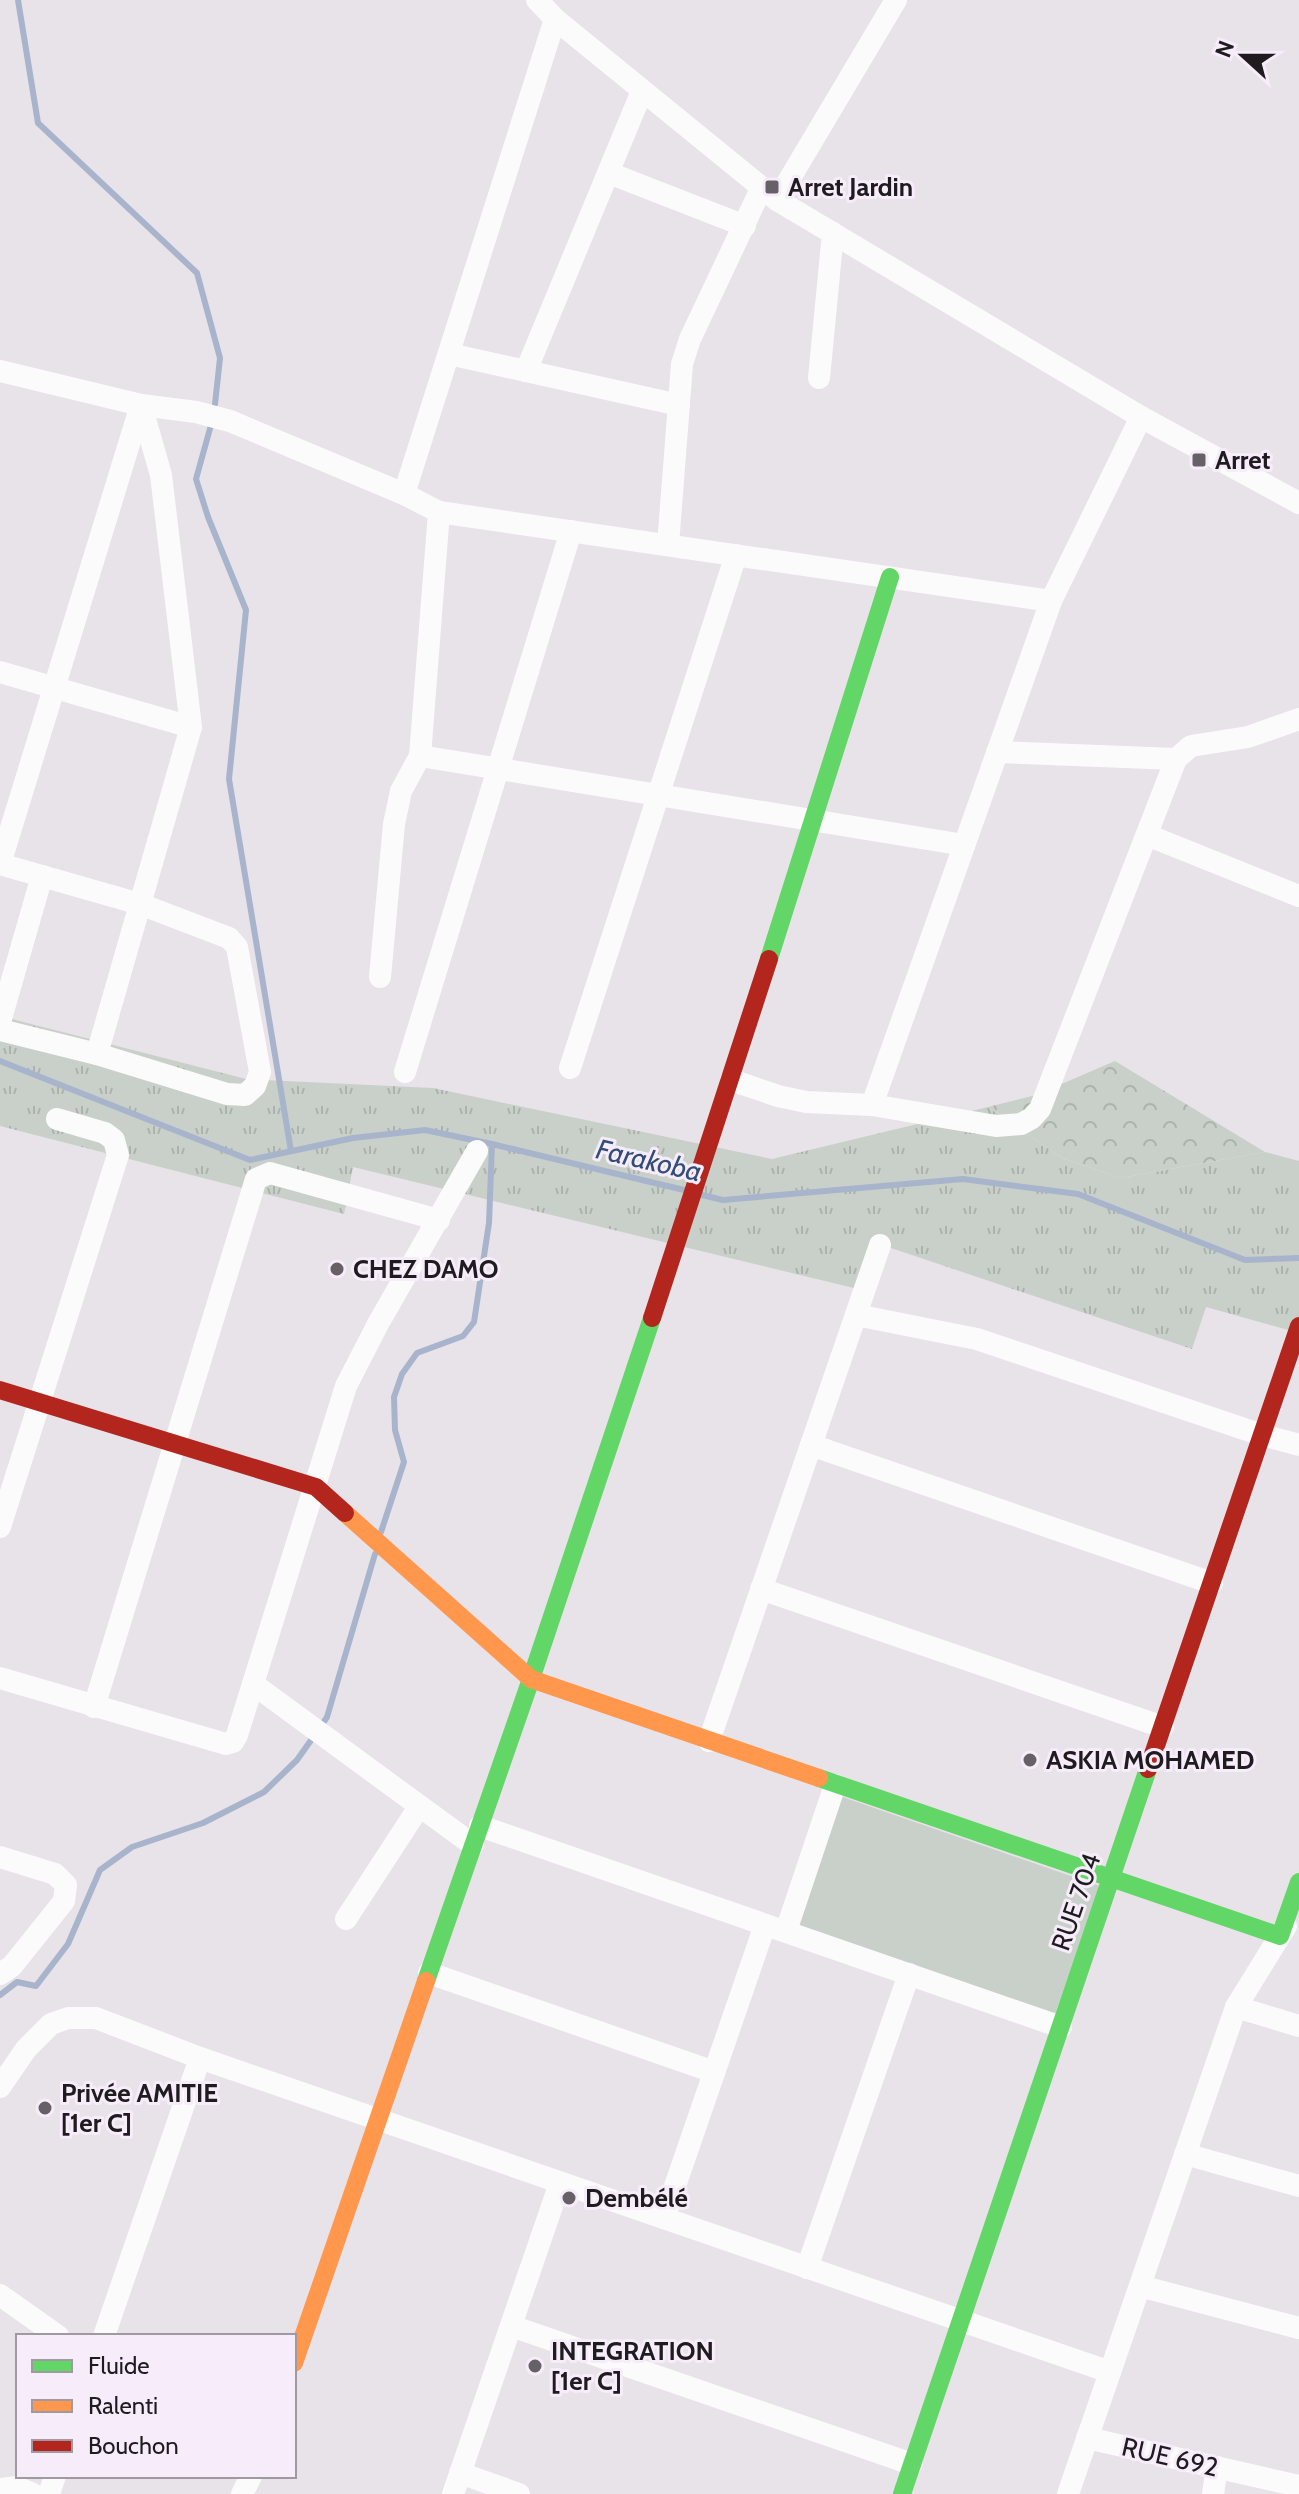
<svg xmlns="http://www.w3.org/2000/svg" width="1299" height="2494" font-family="Cabin,sans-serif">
	<defs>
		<pattern id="grass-tufts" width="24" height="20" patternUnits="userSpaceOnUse" patternTransform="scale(2)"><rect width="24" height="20" fill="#c9d0c9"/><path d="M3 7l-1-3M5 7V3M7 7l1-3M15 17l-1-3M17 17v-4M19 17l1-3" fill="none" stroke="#acb2ac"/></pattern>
		<pattern id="forest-crowns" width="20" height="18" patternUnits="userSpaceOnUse" patternTransform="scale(2)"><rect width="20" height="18" fill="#c9d0c9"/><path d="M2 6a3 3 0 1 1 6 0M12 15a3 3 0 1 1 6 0" fill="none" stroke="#acb2ac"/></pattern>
	</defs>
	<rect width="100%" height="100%" fill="#e8e2e9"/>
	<polygon fill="url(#grass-tufts)" points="0,1016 246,1079 433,1088 772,1159 988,1107 1062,1158 1120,1178 1265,1152 1299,1161 1299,1333 1206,1307 1192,1349 879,1244 858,1289 353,1167 344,1214 0,1126"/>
	<polygon fill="url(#forest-crowns)" points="1115,1061 1265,1152 1120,1178 1062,1158 988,1107 1036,1095"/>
	<polygon fill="#c9d0c9" points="834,1794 1100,1886 1055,2014 790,1922"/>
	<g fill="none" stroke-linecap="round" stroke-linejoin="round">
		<g stroke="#a8b4cc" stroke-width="6">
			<polyline points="18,0 38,123 197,273 220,358 215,404"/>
			<polyline points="211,425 196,479 208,517 246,610 229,779 291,1151"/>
			<polyline points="0,1061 250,1160 353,1138 425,1130 492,1144 684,1190"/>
			<polyline points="702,1195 723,1200 963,1179 1078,1194 1245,1260 1299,1258"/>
			<polyline points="381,1532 404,1462 395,1430 394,1397 402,1374 417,1353 463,1336 474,1322 489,1223 492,1144"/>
			<polyline points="321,1726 327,1717 375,1554"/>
			<polyline points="0,1995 17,1982 36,1986 68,1944 100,1870 132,1847 203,1823 264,1792 297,1760 314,1736"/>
		</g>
		<g stroke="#fcfbfc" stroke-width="22">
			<polyline points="537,0 555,19 777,200 1141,417 1299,503"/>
			<polyline points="609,173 745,226"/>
			<polyline points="777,200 896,0"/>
			<polyline points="449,354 679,405"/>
			<polyline points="0,371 141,405 196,412 230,421 404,494 439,512 1051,601"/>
			<polyline points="526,371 642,91"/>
			<polyline points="819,378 833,233"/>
			<polyline points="404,494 555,19"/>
			<polyline points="668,545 682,364 690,339 761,189"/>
			<polyline points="0,672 191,727"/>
			<polyline points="997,752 1176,759"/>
			<polyline points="420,756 964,845"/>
			<polyline points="1147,835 1299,896"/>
			<polyline points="0,864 140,904 229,938 237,947 260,1072 255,1086 245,1095 227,1094 97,1054 0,1030"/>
			<polyline points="0,864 141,405"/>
			<polyline points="380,977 394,824 401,791 420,756 439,512"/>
			<polyline points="0,1022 42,876"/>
			<polyline points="97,1054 191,727 161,475 141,405"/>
			<polyline points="570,1068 736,555"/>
			<polyline points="405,1072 571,531"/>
			<polyline points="731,1080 778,1096 806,1102 872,1105 996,1126 1021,1124 1032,1118 1040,1109 1176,759 1191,746 1248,737 1299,719"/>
			<polyline points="872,1105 1051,601 1141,417"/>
			<polyline points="856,1315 977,1339 1262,1435 1299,1445"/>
			<polyline points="811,1445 1212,1583"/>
			<polyline points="0,1527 118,1155 114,1140 105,1133 57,1119"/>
			<polyline points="761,1589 1163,1727"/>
			<polyline points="0,1678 226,1744 233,1742 237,1735 346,1386 379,1322 477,1151"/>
			<polyline points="253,1684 473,1845"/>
			<polyline points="94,1707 256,1179 270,1173 439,1220"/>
			<polyline points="709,1741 880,1245"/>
			<polyline points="480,1826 1061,2027"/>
			<polyline points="0,1857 55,1874 66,1885 64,1901 12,1966 0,1974"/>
			<polyline points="346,1919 419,1807"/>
			<polyline points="786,1931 835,1785"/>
			<polyline points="429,1973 714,2072"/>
			<polyline points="1236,2007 1299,2026"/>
			<polyline points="0,2087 26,2049 51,2024 68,2018 96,2018 200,2058 1110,2372"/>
			<polyline points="1185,2154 1299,2186"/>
			<polyline points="664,2218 765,1925"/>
			<polyline points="807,2268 909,1974"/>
			<polyline points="1140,2286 1299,2328"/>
			<polyline points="0,2295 58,2336"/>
			<polyline points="511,2326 912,2464"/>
			<polyline points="104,2336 200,2058"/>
			<polyline points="1087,2438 1299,2486"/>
			<polyline points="460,2473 519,2494"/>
			<polyline points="0,2489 16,2487 33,2494"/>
			<polyline points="49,2494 55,2476"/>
			<polyline points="242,2494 251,2476"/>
			<polyline points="453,2494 560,2183"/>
			<polyline points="1068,2494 1236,2007 1286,1926"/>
			<polyline points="1213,2494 1217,2467"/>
		</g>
		<g stroke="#63d668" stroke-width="18">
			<polyline points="769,959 890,577"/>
			<polyline points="819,1778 1280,1936 1299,1882"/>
			<polyline points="426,1981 531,1679 652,1318"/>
			<polyline points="902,2494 1148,1769"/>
		</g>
		<g stroke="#ff974d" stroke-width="18">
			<polyline points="345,1513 531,1679 819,1778"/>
			<polyline points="294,2363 426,1981"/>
		</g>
		<g stroke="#b3261e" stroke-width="18">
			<polyline points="652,1318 769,959"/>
			<polyline points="0,1390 316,1487 345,1513"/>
			<polyline points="1148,1769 1299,1326"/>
		</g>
	</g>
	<g fill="#656166" stroke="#f7ecf9" stroke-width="3">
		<rect x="764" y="179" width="16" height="16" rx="4"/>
		<rect x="1191" y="452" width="16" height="16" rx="4"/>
		<circle cx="337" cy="1269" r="8"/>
		<circle cx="1030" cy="1760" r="8"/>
		<circle cx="45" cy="2108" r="8"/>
		<circle cx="569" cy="2198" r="8"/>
		<circle cx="535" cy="2366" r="8"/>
	</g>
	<g text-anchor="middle" stroke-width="6" stroke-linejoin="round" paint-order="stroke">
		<g font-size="26" font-weight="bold" fill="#1f1c20" stroke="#f7ecf9" text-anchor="start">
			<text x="788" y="196">Arret Jardin</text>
			<text x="1215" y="469">Arret</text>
			<text x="353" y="1278">CHEZ DAMO</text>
			<text x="1046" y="1769">ASKIA MOHAMED</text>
			<text x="61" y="2102">Privée AMITIE<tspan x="61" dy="30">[1er C]</tspan></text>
			<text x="585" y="2207">Dembélé</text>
			<text x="551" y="2360">INTEGRATION<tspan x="551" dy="30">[1er C]</tspan></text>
		</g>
		<g font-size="26" fill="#1f1c20" stroke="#f7ecf9">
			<text transform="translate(1076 1902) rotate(-71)" y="9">RUE 704</text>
			<text transform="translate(1170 2457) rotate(13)" y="9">RUE 692</text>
		</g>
		<g font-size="28" font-style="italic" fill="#334d79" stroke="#f7ecf9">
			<text transform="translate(649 1160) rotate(13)" y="10">Farakoba</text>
		</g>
	</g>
	<rect x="16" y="2334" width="280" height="144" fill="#f7ecf9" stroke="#a199a2" stroke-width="2"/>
	<rect x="32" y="2360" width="40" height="12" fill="#63d668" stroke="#a199a2" stroke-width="2"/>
	<text x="88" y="2374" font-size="24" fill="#1f1c20">Fluide</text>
	<rect x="32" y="2400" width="40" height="12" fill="#ff974d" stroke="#a199a2" stroke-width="2"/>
	<text x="88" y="2414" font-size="24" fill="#1f1c20">Ralenti</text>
	<rect x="32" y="2440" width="40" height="12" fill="#b3261e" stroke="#a199a2" stroke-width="2"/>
	<text x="88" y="2454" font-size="24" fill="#1f1c20">Bouchon</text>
	<g transform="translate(1243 56) rotate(291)" stroke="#f7ecf9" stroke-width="6" paint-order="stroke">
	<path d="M0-6L14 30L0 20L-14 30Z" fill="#1f1c20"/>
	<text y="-12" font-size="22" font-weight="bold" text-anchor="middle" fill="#1f1c20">N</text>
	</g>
</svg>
